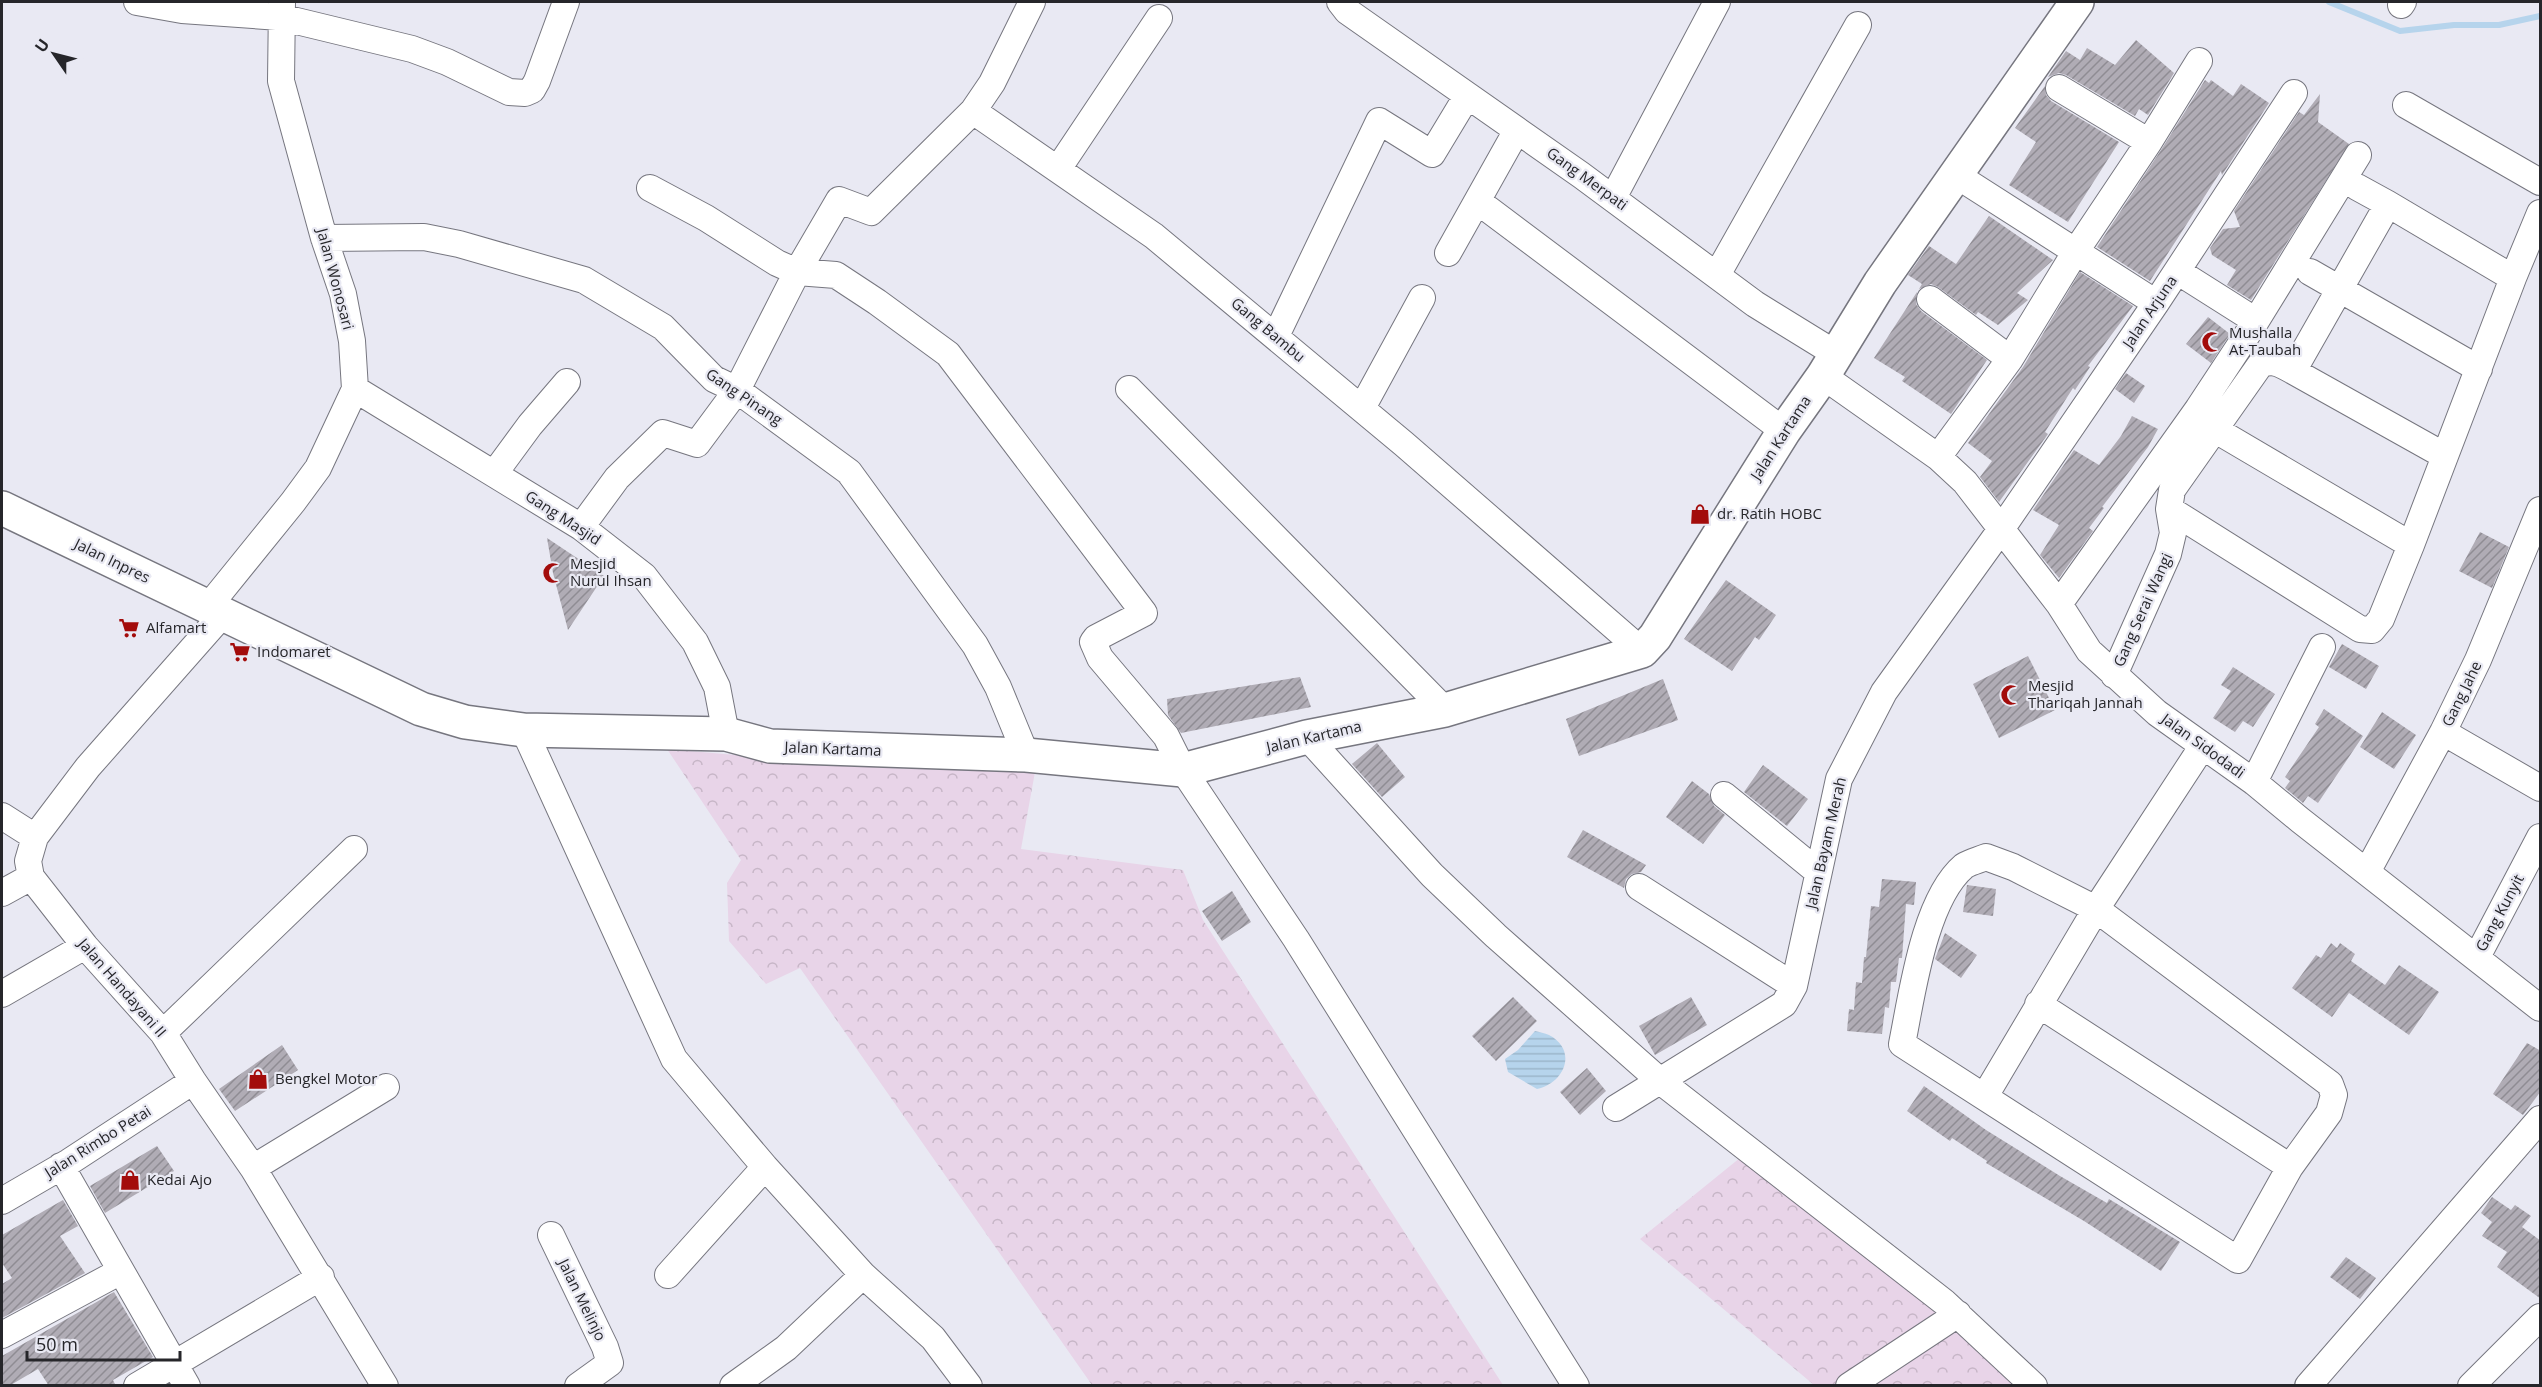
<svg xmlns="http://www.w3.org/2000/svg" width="2542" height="1387" viewBox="0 0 2542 1387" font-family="'Open Sans',sans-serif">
<defs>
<pattern id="forest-crowns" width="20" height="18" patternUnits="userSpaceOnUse" patternTransform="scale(1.5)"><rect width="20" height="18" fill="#e8d4e8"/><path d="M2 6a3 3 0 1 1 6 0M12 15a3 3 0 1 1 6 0" fill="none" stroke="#c7b6c7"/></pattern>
<pattern id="water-rules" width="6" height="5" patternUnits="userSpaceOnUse" patternTransform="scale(1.5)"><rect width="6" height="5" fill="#b6d4ec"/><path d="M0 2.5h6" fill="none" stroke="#9cb6cb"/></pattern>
<pattern id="building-hatch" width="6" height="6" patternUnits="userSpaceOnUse" patternTransform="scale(1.5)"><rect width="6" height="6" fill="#b0acb5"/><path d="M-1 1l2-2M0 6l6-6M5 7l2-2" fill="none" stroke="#8f8c93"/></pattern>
</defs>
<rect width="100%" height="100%" fill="#e9e9f3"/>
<!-- forest -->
<path fill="url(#forest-crowns)" d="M 667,749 L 887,768 L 1035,772 L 1021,849 L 1183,870 L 1203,920 L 1503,1385 L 1092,1385 L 800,968 L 766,984 L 729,941 L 727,883 L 741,860 Z
M 1746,1153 L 1936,1305 L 2017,1385 L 1814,1385 L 1640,1239 Z"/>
<!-- water -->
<path fill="url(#water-rules)" d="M 1535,1031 C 1539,1032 1545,1033 1549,1035 C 1578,1050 1565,1083 1537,1089 L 1508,1072 L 1505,1059 L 1518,1050 Z"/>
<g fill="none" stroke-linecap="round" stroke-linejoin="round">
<!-- stream -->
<path stroke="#b6d4ec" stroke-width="6" d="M 2329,2 L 2400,31 L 2454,25 L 2499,25 L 2540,16"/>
</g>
<!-- building -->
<path fill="url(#building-hatch)" d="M 2136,40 L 2174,73 L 2148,115 L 2139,109 L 2135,116 L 2066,75 L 2059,73 L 2048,77 L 2066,51 L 2080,60 L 2087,48 L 2115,65 Z
M 2205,80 L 2209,83 L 2211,80 L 2233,96 L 2241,84 L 2269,103 L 2222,175 L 2221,171 L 2150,281 L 2097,247 L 2161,150 Z
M 2045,86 L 2046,95 L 2051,101 L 2119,142 L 2068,222 L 2009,185 L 2036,142 L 2015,128 Z
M 2320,94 L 2318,122 L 2349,144 L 2251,300 L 2227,285 L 2236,270 L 2212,255 L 2210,248 L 2223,229 L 2240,227 L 2234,211 L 2299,112 L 2304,115 Z
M 1989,216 L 2053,260 L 2017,293 L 2028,300 L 1998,325 L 1978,312 L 1976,315 L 1938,287 L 1931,284 L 1919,289 L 1922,284 L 1908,275 L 1929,246 L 1956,264 Z
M 2080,272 L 2133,306 L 2088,366 L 2090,367 L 2075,390 L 2073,388 L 2045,432 L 2048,434 L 1999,502 L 1980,477 L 1992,461 L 1968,443 L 2023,367 Z
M 1917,292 L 1916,304 L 1921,311 L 1987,360 L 1951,414 L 1902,381 L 1905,377 L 1874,358 Z
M 2208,317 L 2230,334 L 2211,363 L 2186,344 Z
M 2126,373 L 2145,386 L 2134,403 L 2115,389 Z
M 2132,416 L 2158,429 L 2148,447 L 2102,507 L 2104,508 L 2089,528 L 2093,531 L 2059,578 L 2040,555 L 2059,525 L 2033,510 L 2074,450 L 2099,465 L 2121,436 Z
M 2480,532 L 2509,547 L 2492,588 L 2459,571 Z
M 547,538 L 604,576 L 568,630 L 553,573 Z
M 1726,580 L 1776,615 L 1759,640 L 1755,637 L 1732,671 L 1684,639 Z
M 2342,644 L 2379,666 L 2366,689 L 2329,667 Z
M 2028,656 L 2055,710 L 1999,738 L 1973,684 Z
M 2233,667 L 2275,694 L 2253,727 L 2243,721 L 2235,732 L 2213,718 L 2231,691 L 2221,685 Z
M 1300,677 L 1311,707 L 1181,733 L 1168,715 L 1167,699 Z
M 1663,679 L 1678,720 L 1579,756 L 1566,719 Z
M 2324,709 L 2363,736 L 2318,803 L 2308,796 L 2303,803 L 2285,788 L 2290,781 L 2285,777 L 2319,727 L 2315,724 Z
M 2382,712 L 2416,735 L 2394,769 L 2360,747 Z
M 1377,743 L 1405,777 L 1382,797 L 1352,764 Z
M 1763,765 L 1808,799 L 1787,826 L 1744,792 Z
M 1692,781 L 1709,794 L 1714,806 L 1725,815 L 1703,844 L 1666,817 Z
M 1583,830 L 1646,865 L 1641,872 L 1632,874 L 1626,879 L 1624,888 L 1567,857 Z
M 1882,879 L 1916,882 L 1914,905 L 1906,904 L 1902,958 L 1899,958 L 1896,982 L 1891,982 L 1889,1008 L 1885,1007 L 1882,1034 L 1847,1031 L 1849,1009 L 1854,1010 L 1856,982 L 1862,983 L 1864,957 L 1866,957 L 1871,906 L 1879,907 Z
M 1967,885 L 1996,889 L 1993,916 L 1963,912 Z
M 1232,891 L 1251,922 L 1222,941 L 1202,911 Z
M 1945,933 L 1977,955 L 1961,978 L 1935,959 Z
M 2331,943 L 2337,948 L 2340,943 L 2355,954 L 2351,961 L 2385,985 L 2399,965 L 2439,992 L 2409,1035 L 2349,993 L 2332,1017 L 2292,988 L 2316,955 L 2321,958 Z
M 1513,997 L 1537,1021 L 1496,1061 L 1472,1036 Z
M 1691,997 L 1707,1025 L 1655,1055 L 1639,1026 Z
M 2527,1043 L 2541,1051 L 2541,1091 L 2523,1115 L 2493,1094 Z
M 282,1045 L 298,1070 L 235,1111 L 219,1089 Z
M 1587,1068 L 1606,1091 L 1580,1115 L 1560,1092 Z
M 1924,1086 L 1986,1130 L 2060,1176 L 2107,1203 L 2109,1199 L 2180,1242 L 2161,1271 L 2084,1221 L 1986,1163 L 1987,1161 L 1952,1138 L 1950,1141 L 1907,1111 Z
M 157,1146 L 174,1171 L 105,1213 L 90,1186 Z
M 2492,1197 L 2511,1210 L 2515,1205 L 2531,1216 L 2522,1227 L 2541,1241 L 2541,1299 L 2497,1267 L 2507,1252 L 2482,1236 L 2492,1222 L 2481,1213 Z
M 63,1200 L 78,1226 L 60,1236 L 85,1273 L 2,1318 L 2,1284 L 12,1278 L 2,1263 L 2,1235 Z
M 2346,1257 L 2376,1278 L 2360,1299 L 2330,1277 Z
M 114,1292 L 153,1357 L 113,1380 L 116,1386 L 49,1386 L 38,1369 L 9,1386 L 2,1386 L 2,1356 Z"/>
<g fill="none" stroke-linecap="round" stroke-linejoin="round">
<!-- minor casing -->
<g stroke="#76767f" stroke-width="28">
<path id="minor" d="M 137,2 L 182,10 L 280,17 L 412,49 L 447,62 L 509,92 L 525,93 L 532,90 L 537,81 L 566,2
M 1032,2 L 992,83 L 973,111 L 1154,236 L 1404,444 L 1642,651
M 1340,2 L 1347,11 L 1581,175 L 1755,304 L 1836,354
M 2401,5 L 2403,2
M 2059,88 L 2149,142
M 2406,105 L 2540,182
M 1058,169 L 1159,18
M 1956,175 L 2156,303
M 2357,187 L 2388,204
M 650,188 L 706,218 L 777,263 L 797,272 L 836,275 L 877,302 L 948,354 L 1144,613 L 1096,638 L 1093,642 L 1100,658 L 1166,736 L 1183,770 L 1296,939 L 1576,1386
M 1613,198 L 1717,2
M 1488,209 L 1784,431
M 324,238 L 424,237 L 459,244 L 584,280 L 663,327 L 714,379 L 737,390 L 849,472 L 975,645 L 998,687 L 1026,755
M 1448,253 L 1517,130
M 2177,271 L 2256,321
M 2310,272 L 2479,369
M 1717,275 L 1858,25
M 2513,278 L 2540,213
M 1930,299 L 2010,359
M 1276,336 L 1379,121 L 1432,154 L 1467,96
M 2293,371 L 2445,456
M 1823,376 L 1938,457 L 1965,482 L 2059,604 L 2089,651 L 2157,713 L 2254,782 L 2300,820 L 2540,1008
M 355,389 L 581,527 L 644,576 L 695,642 L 717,687 L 726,734
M 1129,389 L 1445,710
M 1362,408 L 1422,298
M 2214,429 L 2411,545
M 1938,457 L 2010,359 L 2076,251 L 2149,142 L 2199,61
M 494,474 L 530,425 L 567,382
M 581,527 L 617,478 L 663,433 L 697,444 L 737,390 L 797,272 L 839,200 L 871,212 L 973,111
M 2059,604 L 2198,409 L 2256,321 L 2358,155
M 208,607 L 293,502 L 318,468 L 355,389 L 352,341 L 343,294 L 324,238 L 281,81 L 282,2
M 223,614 L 88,767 L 35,837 L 28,861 L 31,877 L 85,946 L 163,1033 L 193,1081 L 253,1168 L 385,1386
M 2114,675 L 2168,554 L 2173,533 L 2169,509 L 2172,490 L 2260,365 C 2273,359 2281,364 2293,371 L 2388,204 L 2513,278 L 2411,545 L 2381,619 L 2372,630 L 2360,629 L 2169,509
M 524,730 L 674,1059 L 765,1167 L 863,1275 L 933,1338 L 969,1386
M 2443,732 L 2540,788
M 1307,737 L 1432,875 L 1496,936 L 1659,1080 L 1944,1302 L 2034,1386
M 2254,782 L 2322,647
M 1724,795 L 1818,872
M 2,816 L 35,837
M 1986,857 L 2013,867 L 2096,909 L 2330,1084 L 2334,1095 L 2329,1113 L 2290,1167 L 2238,1260 L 1902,1044 C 1912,995 1924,900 1964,866 C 1970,862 1979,860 1986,857 Z
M 2367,872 L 2443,732 L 2478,660 L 2540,510
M 1639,887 L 1794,986
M 2,893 L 31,877
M 2477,957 L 2540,837
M 2,994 L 85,946
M 2038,1004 L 2290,1167
M 163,1033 L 354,849
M 1985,1096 L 2096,909 L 2202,747
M 1616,1108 L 1784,1004 L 1794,986 L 1839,779 L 1884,692 L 2002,528 L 2156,303 L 2294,93
M 61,1166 L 187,1386
M 253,1168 L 386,1087
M 2,1201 L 69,1162 L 193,1081
M 551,1235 L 605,1347 L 610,1363 L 578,1386
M 668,1275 L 765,1167
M 2,1335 L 121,1271
M 137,1386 L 321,1277
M 733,1386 L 786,1348 L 863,1275
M 1849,1386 L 1958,1314
M 2308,1386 L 2540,1119
M 2471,1386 L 2540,1317"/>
</g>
<!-- major casing -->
<g stroke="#76767f" stroke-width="36">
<path id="major" d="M 2,508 L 421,709 L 465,722 L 524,730 L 726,734 L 770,746 L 1026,755 L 1183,770 L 1307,737 L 1445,710 L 1642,651 L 1655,637 L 1784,431 L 1823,376 L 1880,283 L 2077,2"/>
</g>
<!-- minor -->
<use href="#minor" stroke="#fff" stroke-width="26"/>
<!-- major -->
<use href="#major" stroke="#fff" stroke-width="33"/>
</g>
<!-- icons -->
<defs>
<g id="mosque-bare" transform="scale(1.62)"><path d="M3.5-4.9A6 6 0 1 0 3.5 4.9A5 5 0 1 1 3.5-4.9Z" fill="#a30c0b" stroke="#e9e9f3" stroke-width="2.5" paint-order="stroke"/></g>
<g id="shop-bare" transform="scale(1.62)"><path d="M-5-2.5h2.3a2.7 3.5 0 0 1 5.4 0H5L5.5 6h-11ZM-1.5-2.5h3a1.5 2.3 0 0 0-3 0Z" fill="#a30c0b" stroke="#e9e9f3" stroke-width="2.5" paint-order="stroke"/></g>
<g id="supermarket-bare" transform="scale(1.62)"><path d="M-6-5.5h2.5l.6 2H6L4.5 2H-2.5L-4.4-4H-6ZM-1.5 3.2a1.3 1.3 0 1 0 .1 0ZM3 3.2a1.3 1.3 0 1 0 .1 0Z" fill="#a30c0b" stroke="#e9e9f3" stroke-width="2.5" paint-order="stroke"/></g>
</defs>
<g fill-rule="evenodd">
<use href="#mosque-bare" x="2212" y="342"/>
<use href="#shop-bare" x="1700" y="514"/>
<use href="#mosque-bare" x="553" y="573"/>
<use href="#supermarket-bare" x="129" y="628"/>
<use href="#supermarket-bare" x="240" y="652"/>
<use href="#mosque-bare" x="2011" y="695"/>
<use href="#shop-bare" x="258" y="1079"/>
<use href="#shop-bare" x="130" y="1180"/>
</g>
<g text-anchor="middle" stroke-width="4.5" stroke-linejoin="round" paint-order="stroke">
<!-- street labels -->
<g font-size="15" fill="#26262a" stroke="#e9e9f3">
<text transform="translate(1587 179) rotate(36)" y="5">Gang Merpati</text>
<text transform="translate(335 279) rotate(75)" y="5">Jalan Wonosari</text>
<text transform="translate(2150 312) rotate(-56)" y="5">Jalan Arjuna</text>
<text transform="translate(1268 330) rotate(40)" y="5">Gang Bambu</text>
<text transform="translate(744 397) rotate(34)" y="5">Gang Pinang</text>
<text transform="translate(1781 438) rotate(-57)" y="5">Jalan Kartama</text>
<text transform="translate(563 518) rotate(33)" y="5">Gang Masjid</text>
<text transform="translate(112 561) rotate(26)" y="5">Jalan Inpres</text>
<text transform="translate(2143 610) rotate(-66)" y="5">Gang Serai Wangi</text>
<text transform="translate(2462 694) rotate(-64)" y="5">Gang Jahe</text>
<text transform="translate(1314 737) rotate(-13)" y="5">Jalan Kartama</text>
<text transform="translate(2203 746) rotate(36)" y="5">Jalan Sidodadi</text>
<text transform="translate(833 749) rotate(2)" y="5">Jalan Kartama</text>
<text transform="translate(1826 843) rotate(-77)" y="5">Jalan Bayam Merah</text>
<text transform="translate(2500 913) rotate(-62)" y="5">Gang Kunyit</text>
<text transform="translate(122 988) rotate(49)" y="5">Jalan Handayani II</text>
<text transform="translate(98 1142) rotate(-32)" y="5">Jalan Rimbo Petai</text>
<text transform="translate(582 1300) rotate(64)" y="5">Jalan Melinjo</text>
</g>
<!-- poi labels -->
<g font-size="15" fill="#26262a" stroke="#e9e9f3" text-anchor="start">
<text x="2229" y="338">Mushalla<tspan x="2229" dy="17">At-Taubah</tspan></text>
<text x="1717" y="519">dr. Ratih HOBC</text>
<text x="570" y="569">Mesjid<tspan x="570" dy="17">Nurul Ihsan</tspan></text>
<text x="146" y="633">Alfamart</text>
<text x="257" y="657">Indomaret</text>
<text x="2028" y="691">Mesjid<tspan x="2028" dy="17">Thariqah Jannah</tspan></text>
<text x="275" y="1084">Bengkel Motor</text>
<text x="147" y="1185">Kedai Ajo</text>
</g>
</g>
<!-- border -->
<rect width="2542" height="1387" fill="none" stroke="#26262a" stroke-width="6"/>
<!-- north arrow -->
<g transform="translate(54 54) rotate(305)" stroke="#e9e9f3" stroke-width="4.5" paint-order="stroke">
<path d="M0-4.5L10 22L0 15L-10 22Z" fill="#26262a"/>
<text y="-9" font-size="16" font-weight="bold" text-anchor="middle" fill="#26262a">U</text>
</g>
<!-- scale -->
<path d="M27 1351v9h153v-9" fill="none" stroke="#26262a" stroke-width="3"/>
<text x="36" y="1351" font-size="18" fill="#26262a" stroke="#e9e9f3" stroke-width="4.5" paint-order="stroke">50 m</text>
</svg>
